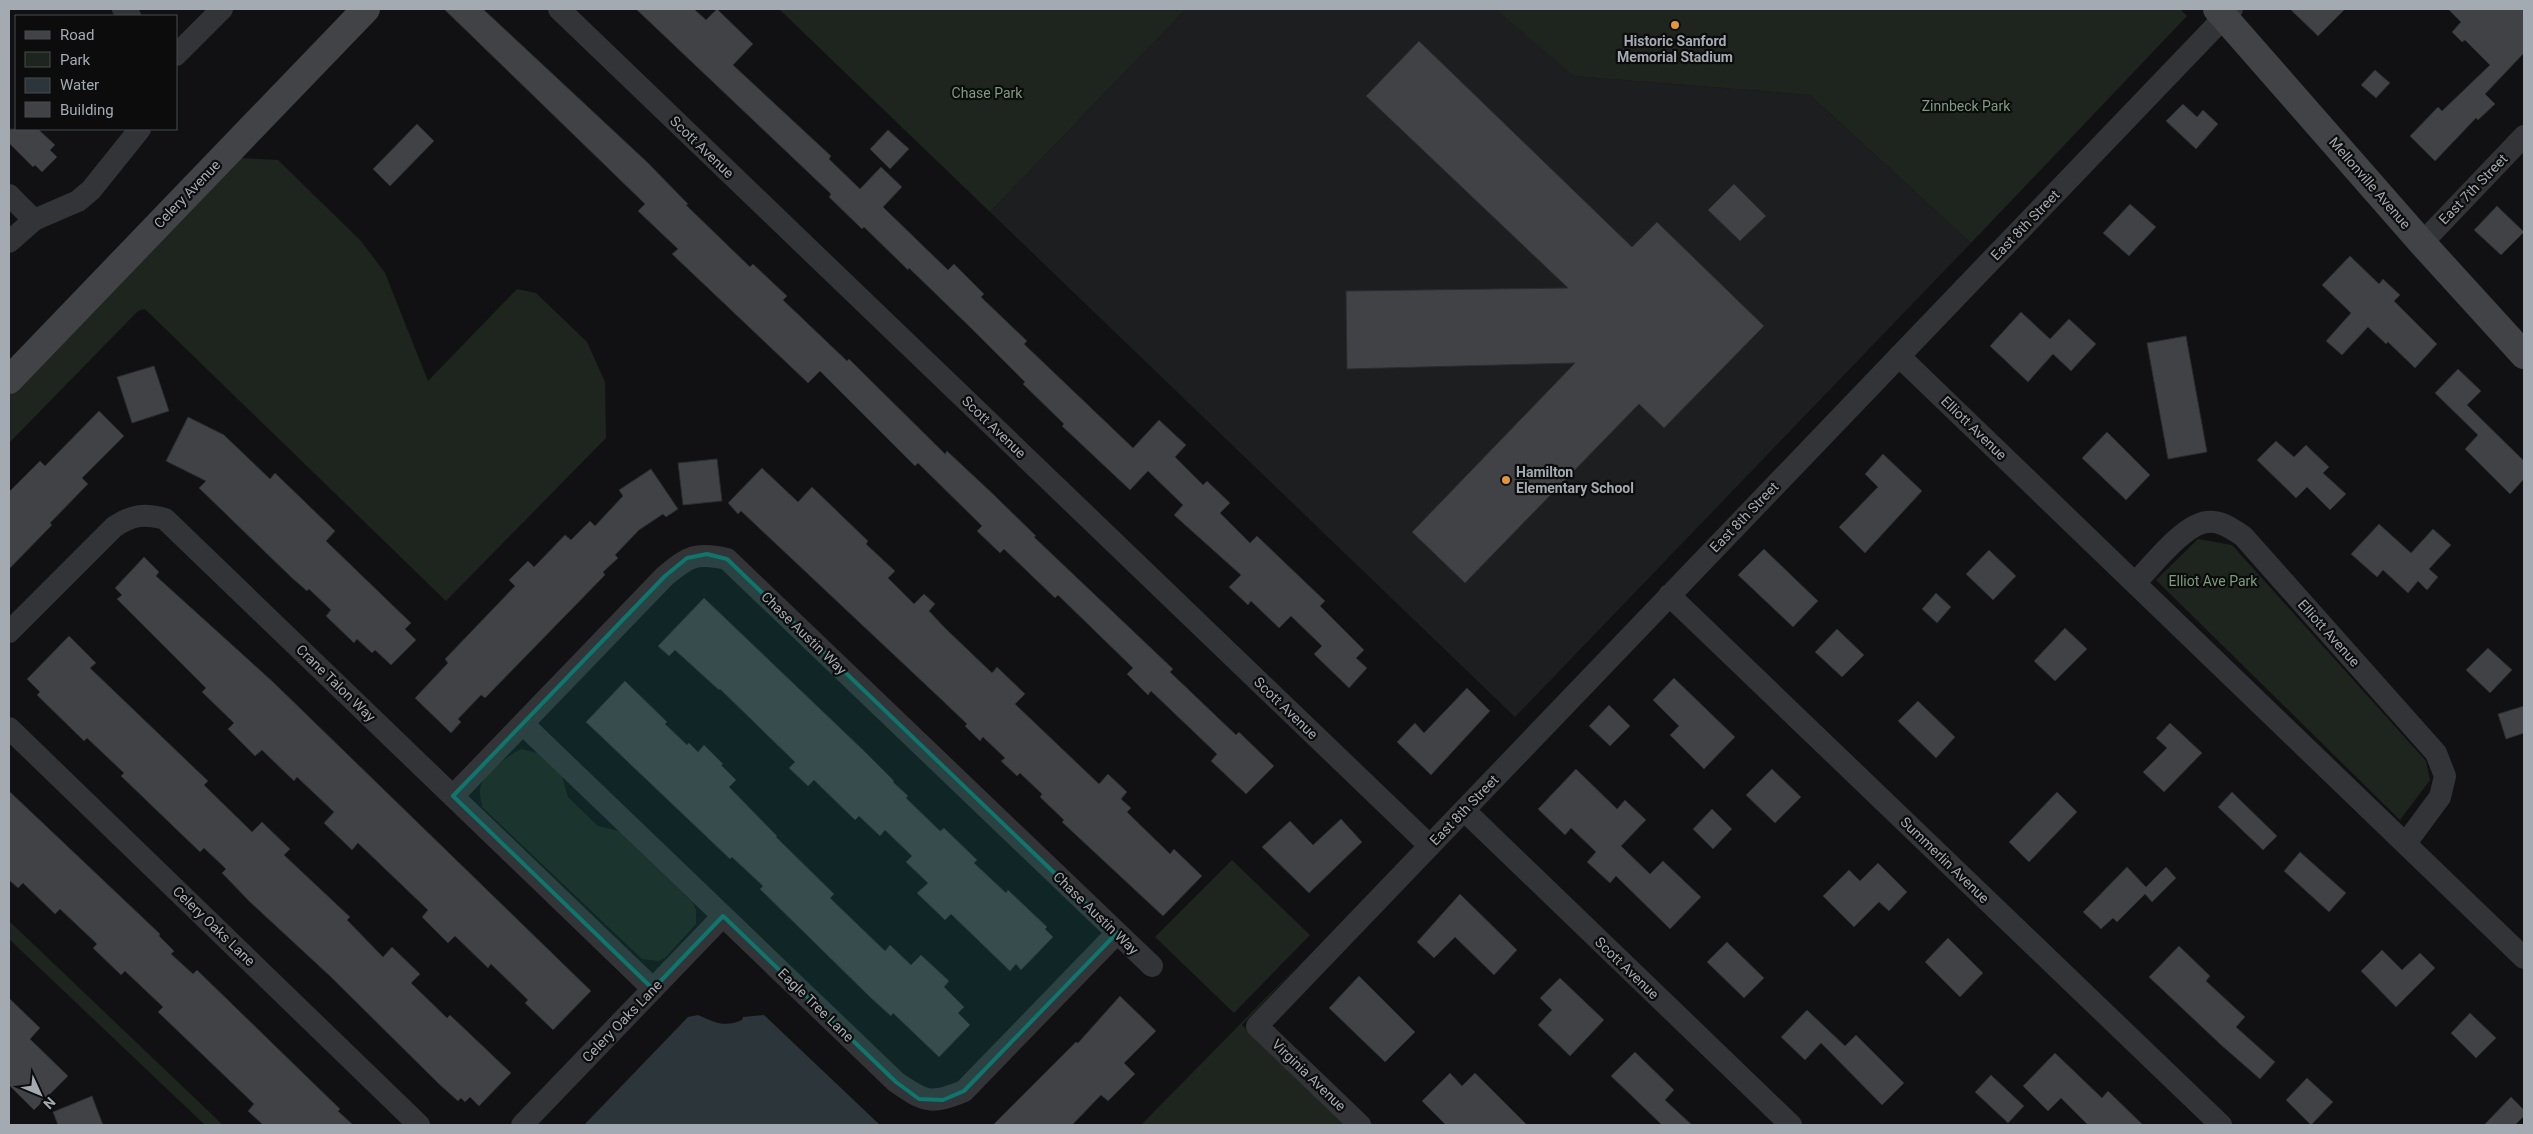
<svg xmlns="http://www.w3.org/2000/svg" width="2533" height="1134" viewBox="0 0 2533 1134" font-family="Roboto,sans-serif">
<rect width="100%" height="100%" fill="#111113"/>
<!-- built -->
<path fill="#1d1e1f" d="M 1186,9 L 1495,9 L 1575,76 L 1810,95 L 1971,243 L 1515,717 L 990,212 Z"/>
<!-- green -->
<path fill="#1e251e" d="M 779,9 L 1186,9 L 990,212 Z
M 1495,9 L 2180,9 L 2187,16 L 1971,243 L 1810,95 L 1574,76 Z
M 239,158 L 278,160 L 361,241 L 385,273 L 428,381 L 517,289 L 536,293 L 587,342 L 605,382 L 606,438 L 446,601 L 145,309 L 138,311 L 9,443 L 9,396 Z
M 2198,539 L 2232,545 L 2426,761 L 2430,780 L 2400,820 L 2156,580 Z
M 521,749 L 538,753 L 562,776 L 568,797 L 598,826 L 619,831 L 693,903 L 696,910 L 696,924 L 665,958 L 658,961 L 642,959 L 482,807 C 481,799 478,790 482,783 C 488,771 510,754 521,749 Z
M 1232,860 L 1310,935 L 1234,1013 L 1155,937 Z
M 9,921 L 223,1125 L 205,1125 L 9,939 Z
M 1306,957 L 1242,1025 L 1346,1125 L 1141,1125 Z"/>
<!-- water -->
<path fill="#2c353a" d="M 698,1015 C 714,1022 724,1028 742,1020 L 743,1017 L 764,1015 L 880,1125 L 584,1125 L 688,1017 Z"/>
<!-- building -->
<path fill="#404245" stroke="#2b2c2e" d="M 444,9 L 483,9 L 647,162 L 688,204 L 686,205 L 750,267 L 753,264 L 787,296 L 783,300 L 847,361 L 849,359 L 945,454 L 947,451 L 994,495 L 1036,536 L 1034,537 L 1173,669 L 1170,672 L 1236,735 L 1239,732 L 1274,766 L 1246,794 L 1211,761 L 1217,754 L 1151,691 L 1148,695 L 1127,674 L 1133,668 L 1058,595 L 1055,598 L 1004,549 L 1000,553 L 977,531 L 982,526 L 918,463 L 915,466 L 820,371 L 808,383 L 672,254 L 678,249 L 638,211 L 645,204 Z
M 636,9 L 694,9 L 706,20 L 717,9 L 753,44 L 733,65 L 831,156 L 829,159 L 860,189 L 881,167 L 902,187 L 883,207 L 948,270 L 954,264 L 984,294 L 981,297 L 1027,341 L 1024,344 L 1133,448 L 1159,420 L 1186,445 L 1175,457 L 1203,485 L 1207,481 L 1230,503 L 1220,513 L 1250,543 L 1257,536 L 1325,601 L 1320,606 L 1364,650 L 1356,658 L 1367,668 L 1349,688 L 1314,654 L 1322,646 L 1291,616 L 1279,628 L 1251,601 L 1248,605 L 1229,587 L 1241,575 L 1174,515 L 1183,505 L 1148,471 L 1130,490 L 1062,426 L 1064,424 L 1023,384 L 1025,382 L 972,329 L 909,268 L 908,270 L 864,227 L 862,229 L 829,197 L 831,194 Z
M 2290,9 L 2345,9 L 2318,36 Z
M 2448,9 L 2524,9 L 2524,53 L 2485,94 L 2495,104 L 2478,120 L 2476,118 L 2435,161 L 2410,136 L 2438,107 L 2442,111 L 2490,65 L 2465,40 L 2462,42 L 2452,32 L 2461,22 Z
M 1419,41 L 1632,247 L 1657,222 L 1764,326 L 1664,428 L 1639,404 L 1465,583 L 1412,532 L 1575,363 L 1347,369 L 1346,291 L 1568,288 L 1366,96 Z
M 2375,70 L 2390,83 L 2376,98 L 2361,85 Z
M 2183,104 L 2197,117 L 2203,110 L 2218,124 L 2196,149 L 2166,121 Z
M 417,124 L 434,141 L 390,186 L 373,169 Z
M 9,129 L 38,129 L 55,145 L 50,150 L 57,157 L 42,172 L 35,165 L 33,167 L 9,143 Z
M 888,130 L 909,149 L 890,169 L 870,149 Z
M 1734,184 L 1766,216 L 1740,241 L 1708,210 Z
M 2130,204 L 2156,227 L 2129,256 L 2103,233 Z
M 2497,206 L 2524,232 L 2501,255 L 2474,230 Z
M 2350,256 L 2379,284 L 2383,279 L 2400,295 L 2394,301 L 2437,344 L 2415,368 L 2388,342 L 2386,344 L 2368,327 L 2342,355 L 2326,341 L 2351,313 L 2322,285 Z
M 2021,312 L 2050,339 L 2069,319 L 2096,344 L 2071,371 L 2053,354 L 2028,382 L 1990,346 Z
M 2186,336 L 2207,452 L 2168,459 L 2147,343 Z
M 154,366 L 169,411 L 132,423 L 117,377 Z
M 2458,369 L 2481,391 L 2467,405 L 2524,461 L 2524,479 L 2510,494 L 2465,449 L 2478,435 L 2435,393 Z
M 99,411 L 124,436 L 82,478 L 88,484 L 50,523 L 52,525 L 9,569 L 9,492 L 40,461 L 45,466 Z
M 188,417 L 224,435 L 270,479 L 275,473 L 335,531 L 326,541 L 411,623 L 405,629 L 416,640 L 391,665 L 375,650 L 372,653 L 357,639 L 354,643 L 326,616 L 331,610 L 309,589 L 307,591 L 291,577 L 199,488 L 206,481 L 166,461 Z
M 2107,432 L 2150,475 L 2126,500 L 2082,458 Z
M 2276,441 L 2294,457 L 2306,445 L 2329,467 L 2323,473 L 2346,494 L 2330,510 L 2307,487 L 2296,498 L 2257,460 Z
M 1883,454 L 1922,491 L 1865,553 L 1839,527 L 1878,487 L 1865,474 Z
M 717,459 L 722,501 L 683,505 L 678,463 Z
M 762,468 L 798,502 L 812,487 L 868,541 L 866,544 L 895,571 L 888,578 L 914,604 L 924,594 L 935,604 L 929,611 L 945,628 L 992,673 L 997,667 L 1025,694 L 1015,704 L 1099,784 L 1108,774 L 1127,792 L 1121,799 L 1131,808 L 1127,812 L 1170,854 L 1174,849 L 1202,876 L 1163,916 L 1062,822 L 1064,820 L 1040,797 L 1042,794 L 1020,773 L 1017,776 L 1001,761 L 1005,758 L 983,737 L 980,741 L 965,726 L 967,724 L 944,702 L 741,511 L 738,514 L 728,503 Z
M 651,469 L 678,509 L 666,517 L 663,514 L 639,530 L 615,555 L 618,558 L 603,572 L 605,575 L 485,698 L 481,695 L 458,719 L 461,722 L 451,733 L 415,698 L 448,663 L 445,659 L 515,586 L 509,580 L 528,561 L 534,567 L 565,535 L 571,540 L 590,521 L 595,526 L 623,496 L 619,490 Z
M 2379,524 L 2411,553 L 2433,529 L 2451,545 L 2429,569 L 2438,577 L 2427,590 L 2418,581 L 2408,593 L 2383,570 L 2377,577 L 2351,554 Z
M 1764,549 L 1818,601 L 1793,627 L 1738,575 Z
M 1989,550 L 2016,576 L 1993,600 L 1966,574 Z
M 144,557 L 159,572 L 156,576 L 273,682 L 591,991 L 553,1030 L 525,1003 L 528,1000 L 491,964 L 488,968 L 455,936 L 448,943 L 422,917 L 428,910 L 358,843 L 352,850 L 324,823 L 334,812 L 297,777 L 294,781 L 262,750 L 255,756 L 228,729 L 234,723 L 202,692 L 206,688 L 117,599 L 122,595 L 115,588 Z
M 1936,593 L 1951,607 L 1937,623 L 1922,609 Z
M 704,598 L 862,749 L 894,781 L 893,782 L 908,796 L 906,798 L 940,831 L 944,828 L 977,860 L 974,863 L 1006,893 L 1008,890 L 1047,927 L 1045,929 L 1053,937 L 1021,970 L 1016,964 L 1010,971 L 951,914 L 945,920 L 917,893 L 928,883 L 906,862 L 912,856 L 885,830 L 880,836 L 859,816 L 855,820 L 814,780 L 808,786 L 789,768 L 795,762 L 720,689 L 719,690 L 675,650 L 669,656 L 658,646 Z
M 2065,628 L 2087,649 L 2055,681 L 2034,661 Z
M 1837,629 L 1864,655 L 1842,677 L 1815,652 Z
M 69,636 L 96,663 L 90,668 L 208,781 L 204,785 L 252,832 L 262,822 L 290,849 L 284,855 L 350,917 L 347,920 L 383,957 L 392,947 L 420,974 L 411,983 L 447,1018 L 450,1015 L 511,1073 L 479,1106 L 470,1097 L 465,1102 L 461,1098 L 458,1101 L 439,1084 L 331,977 L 249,901 L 222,873 L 226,869 L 204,848 L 200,852 L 121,776 L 124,773 L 87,738 L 84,741 L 37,695 L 40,692 L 27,679 Z
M 2488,648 L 2512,670 L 2490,693 L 2466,670 Z
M 1674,678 L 1735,737 L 1704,769 L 1670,735 L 1679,726 L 1653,700 Z
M 625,681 L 667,722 L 665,724 L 687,745 L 689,743 L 698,752 L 704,745 L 723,764 L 721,765 L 736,780 L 729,787 L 777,836 L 776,837 L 834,894 L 830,898 L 885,951 L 890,945 L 911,965 L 921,955 L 949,981 L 944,987 L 964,1007 L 958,1013 L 970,1025 L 939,1057 L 893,1013 L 891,1016 L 870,997 L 760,889 L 763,886 L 732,857 L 730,859 L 586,722 Z
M 1467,688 L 1490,711 L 1431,775 L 1397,742 L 1415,723 L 1424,733 Z
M 1918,701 L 1955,737 L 1936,758 L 1898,721 Z
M 1609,705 L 1630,726 L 1610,746 L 1589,726 Z
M 2524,706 L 2524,733 L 2506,739 L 2498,714 Z
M 2170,723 L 2202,753 L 2164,792 L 2143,772 L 2167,748 L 2156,738 Z
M 1576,769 L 1617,809 L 1625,800 L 1646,820 L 1621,846 L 1650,874 L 1663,861 L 1701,897 L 1670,929 L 1616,876 L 1610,883 L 1587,862 L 1596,852 L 1571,828 L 1565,835 L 1538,809 Z
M 1772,769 L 1801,797 L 1775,823 L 1746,795 Z
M 9,791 L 160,934 L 159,936 L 174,951 L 171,954 L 193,974 L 197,970 L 340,1109 L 338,1111 L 353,1125 L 263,1125 L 248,1111 L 254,1104 L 158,1012 L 163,1007 L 125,971 L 121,975 L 93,948 L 97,944 L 60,909 L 55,914 L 23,883 L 18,888 L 9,880 Z
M 2057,792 L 2077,812 L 2029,862 L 2009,842 Z
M 2232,792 L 2277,836 L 2263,850 L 2218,807 Z
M 1712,809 L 1732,829 L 1713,849 L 1693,829 Z
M 1341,819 L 1362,842 L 1309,893 L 1262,847 L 1290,821 L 1313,845 Z
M 2300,852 L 2346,893 L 2329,912 L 2284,871 Z
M 1878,863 L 1907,892 L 1889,911 L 1879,902 L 1854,927 L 1823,896 L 1849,870 L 1860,881 Z
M 2127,867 L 2146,887 L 2166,867 L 2176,878 L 2152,902 L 2145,894 L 2117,922 L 2113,918 L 2101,929 L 2083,912 Z
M 1460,894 L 1517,950 L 1494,975 L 1455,937 L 1434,958 L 1417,942 Z
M 1948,938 L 1983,973 L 1960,997 L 1925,962 Z
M 1727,942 L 1764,978 L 1744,998 L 1707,962 Z
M 2179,946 L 2210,976 L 2206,981 L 2245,1017 L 2236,1027 L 2275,1062 L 2260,1079 L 2220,1044 L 2149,977 Z
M 2382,950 L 2402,970 L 2420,953 L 2435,968 L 2396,1007 L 2361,971 Z
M 1359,976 L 1415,1032 L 1385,1062 L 1329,1008 Z
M 1560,978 L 1604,1020 L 1570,1056 L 1538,1025 L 1552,1010 L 1540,998 Z
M 1120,996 L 1156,1031 L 1124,1063 L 1135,1074 L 1108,1101 L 1101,1095 L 1072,1125 L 993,1125 L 1076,1042 L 1078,1043 Z
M 9,998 L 40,1028 L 30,1039 L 68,1076 L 34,1110 L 9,1085 Z
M 1807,1010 L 1845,1046 L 1856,1035 L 1904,1083 L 1882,1105 L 1821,1043 L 1805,1060 L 1781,1037 Z
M 2470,1013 L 2496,1038 L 2476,1058 L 2451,1033 Z
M 1635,1052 L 1674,1090 L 1665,1100 L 1692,1125 L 1662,1125 L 1611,1076 Z
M 2055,1053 L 2102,1098 L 2108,1091 L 2143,1125 L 2088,1125 L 2061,1098 L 2048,1111 L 2023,1086 Z
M 1450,1073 L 1462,1086 L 1475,1073 L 1527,1125 L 1446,1125 L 1422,1101 Z
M 1991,1075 L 2024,1106 L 2008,1123 L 1975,1092 Z
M 2307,1078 L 2333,1102 L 2311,1125 L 2286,1100 Z
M 92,1096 L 103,1125 L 58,1125 L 53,1112 Z
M 2511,1097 L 2524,1110 L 2524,1116 L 2515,1125 L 2484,1125 Z"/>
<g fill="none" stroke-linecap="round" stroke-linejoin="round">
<!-- street -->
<path stroke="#333437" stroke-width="22" d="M 123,9 L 130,16
M 559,9 L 1430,846
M 176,55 L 222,9
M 9,195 L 34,220
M 9,242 L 34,220 L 78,201 L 91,190 L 140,129
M 2422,243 L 2524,136
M 1899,356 L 2524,958
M 2136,582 C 2152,566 2184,524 2207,522 C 2221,520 2232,529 2243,536 L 2436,753 L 2445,776 L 2440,797 L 2406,843
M 1669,595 L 2221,1125
M 9,632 L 114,527 C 132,515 144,513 165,519 L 653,989
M 523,724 L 896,1082 C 925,1102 931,1105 964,1091 L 1117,933
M 9,728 L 419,1125
M 453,796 L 665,576 C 689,556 696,552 727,559 L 1152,966
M 1464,810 L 1791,1125
M 522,1125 L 723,916
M 1360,1125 L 1257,1026 L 2232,9"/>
<!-- secondary -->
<path stroke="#414347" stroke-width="28" d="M 2217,9 L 2422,243 L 2524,355
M 9,380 L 366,9"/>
</g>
<!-- marked area -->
<path fill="#0f766e" fill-opacity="0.2" stroke="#0f766e" stroke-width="4" stroke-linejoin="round" d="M 707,554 L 727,559 L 1117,933 L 964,1091 L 943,1100 L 919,1099 L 896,1082 L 723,916 L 653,989 L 453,796 L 665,576 L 687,558 Z"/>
<!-- markers -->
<g fill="#e2963a" stroke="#0c0c0d" stroke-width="2">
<circle cx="1675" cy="25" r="5"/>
<circle cx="1506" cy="480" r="5"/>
</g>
<g text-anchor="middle" stroke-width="4.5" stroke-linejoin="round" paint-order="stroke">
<!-- poi labels -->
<g font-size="14" font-weight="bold" fill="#a4aab2" stroke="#0c0c0d">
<text x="1675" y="46">Historic Sanford<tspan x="1675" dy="16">Memorial Stadium</tspan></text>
<text x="1516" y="477" text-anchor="start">Hamilton<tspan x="1516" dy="16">Elementary School</tspan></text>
</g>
<!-- park labels -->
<g font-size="14" fill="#7e9c7c" stroke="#0c0c0d">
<text x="987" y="98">Chase Park</text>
<text x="1966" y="111">Zinnbeck Park</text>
<text x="2213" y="586">Elliot Ave Park</text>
</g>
<!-- street labels -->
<g font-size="14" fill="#a4aab2" stroke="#0c0c0d">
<text transform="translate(702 147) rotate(44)" y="5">Scott Avenue</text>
<text transform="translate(2370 183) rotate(49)" y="5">Mellonville Avenue</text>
<text transform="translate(2473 189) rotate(-46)" y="5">East 7th Street</text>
<text transform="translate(187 194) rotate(-46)" y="5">Celery Avenue</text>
<text transform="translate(2025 225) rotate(-46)" y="5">East 8th Street</text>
<text transform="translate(994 427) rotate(44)" y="5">Scott Avenue</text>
<text transform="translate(1974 428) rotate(44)" y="5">Elliott Avenue</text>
<text transform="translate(1744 517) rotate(-46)" y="5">East 8th Street</text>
<text transform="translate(804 633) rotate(44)" y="5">Chase Austin Way</text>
<text transform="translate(2329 633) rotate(48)" y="5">Elliott Avenue</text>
<text transform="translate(336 683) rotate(44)" y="5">Crane Talon Way</text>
<text transform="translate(1286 708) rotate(44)" y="5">Scott Avenue</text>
<text transform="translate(1464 810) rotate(-46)" y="5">East 8th Street</text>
<text transform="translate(1945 860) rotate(44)" y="5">Summerlin Avenue</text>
<text transform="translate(1096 913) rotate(44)" y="5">Chase Austin Way</text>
<text transform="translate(214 926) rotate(44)" y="5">Celery Oaks Lane</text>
<text transform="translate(1627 968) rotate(44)" y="5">Scott Avenue</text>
<text transform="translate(816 1005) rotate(44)" y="5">Eagle Tree Lane</text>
<text transform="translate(622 1021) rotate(-46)" y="5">Celery Oaks Lane</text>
<text transform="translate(1309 1075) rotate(44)" y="5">Virginia Avenue</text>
</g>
</g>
<!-- border -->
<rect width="2533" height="1134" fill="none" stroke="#a4aab2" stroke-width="20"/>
<!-- legend -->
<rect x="15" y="15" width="162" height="115" fill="#0c0c0d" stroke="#494b4f"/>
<rect x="25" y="31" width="25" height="8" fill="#414347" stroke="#494b4f"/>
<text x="60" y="40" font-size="15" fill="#a4aab2">Road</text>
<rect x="25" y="52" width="25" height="15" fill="#1e251e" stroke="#494b4f"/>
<text x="60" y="65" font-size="15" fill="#a4aab2">Park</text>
<rect x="25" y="78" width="25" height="15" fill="#2c353a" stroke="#494b4f"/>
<text x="60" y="90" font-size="15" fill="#a4aab2">Water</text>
<rect x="25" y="102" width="25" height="15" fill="#404245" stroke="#494b4f"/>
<text x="60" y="115" font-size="15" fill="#a4aab2">Building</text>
<!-- north arrow -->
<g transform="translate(40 1094) rotate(134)" stroke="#0c0c0d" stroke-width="4" paint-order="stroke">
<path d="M0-4L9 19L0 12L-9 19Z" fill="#a4aab2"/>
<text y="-8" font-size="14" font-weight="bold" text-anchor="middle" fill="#a4aab2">N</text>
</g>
</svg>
